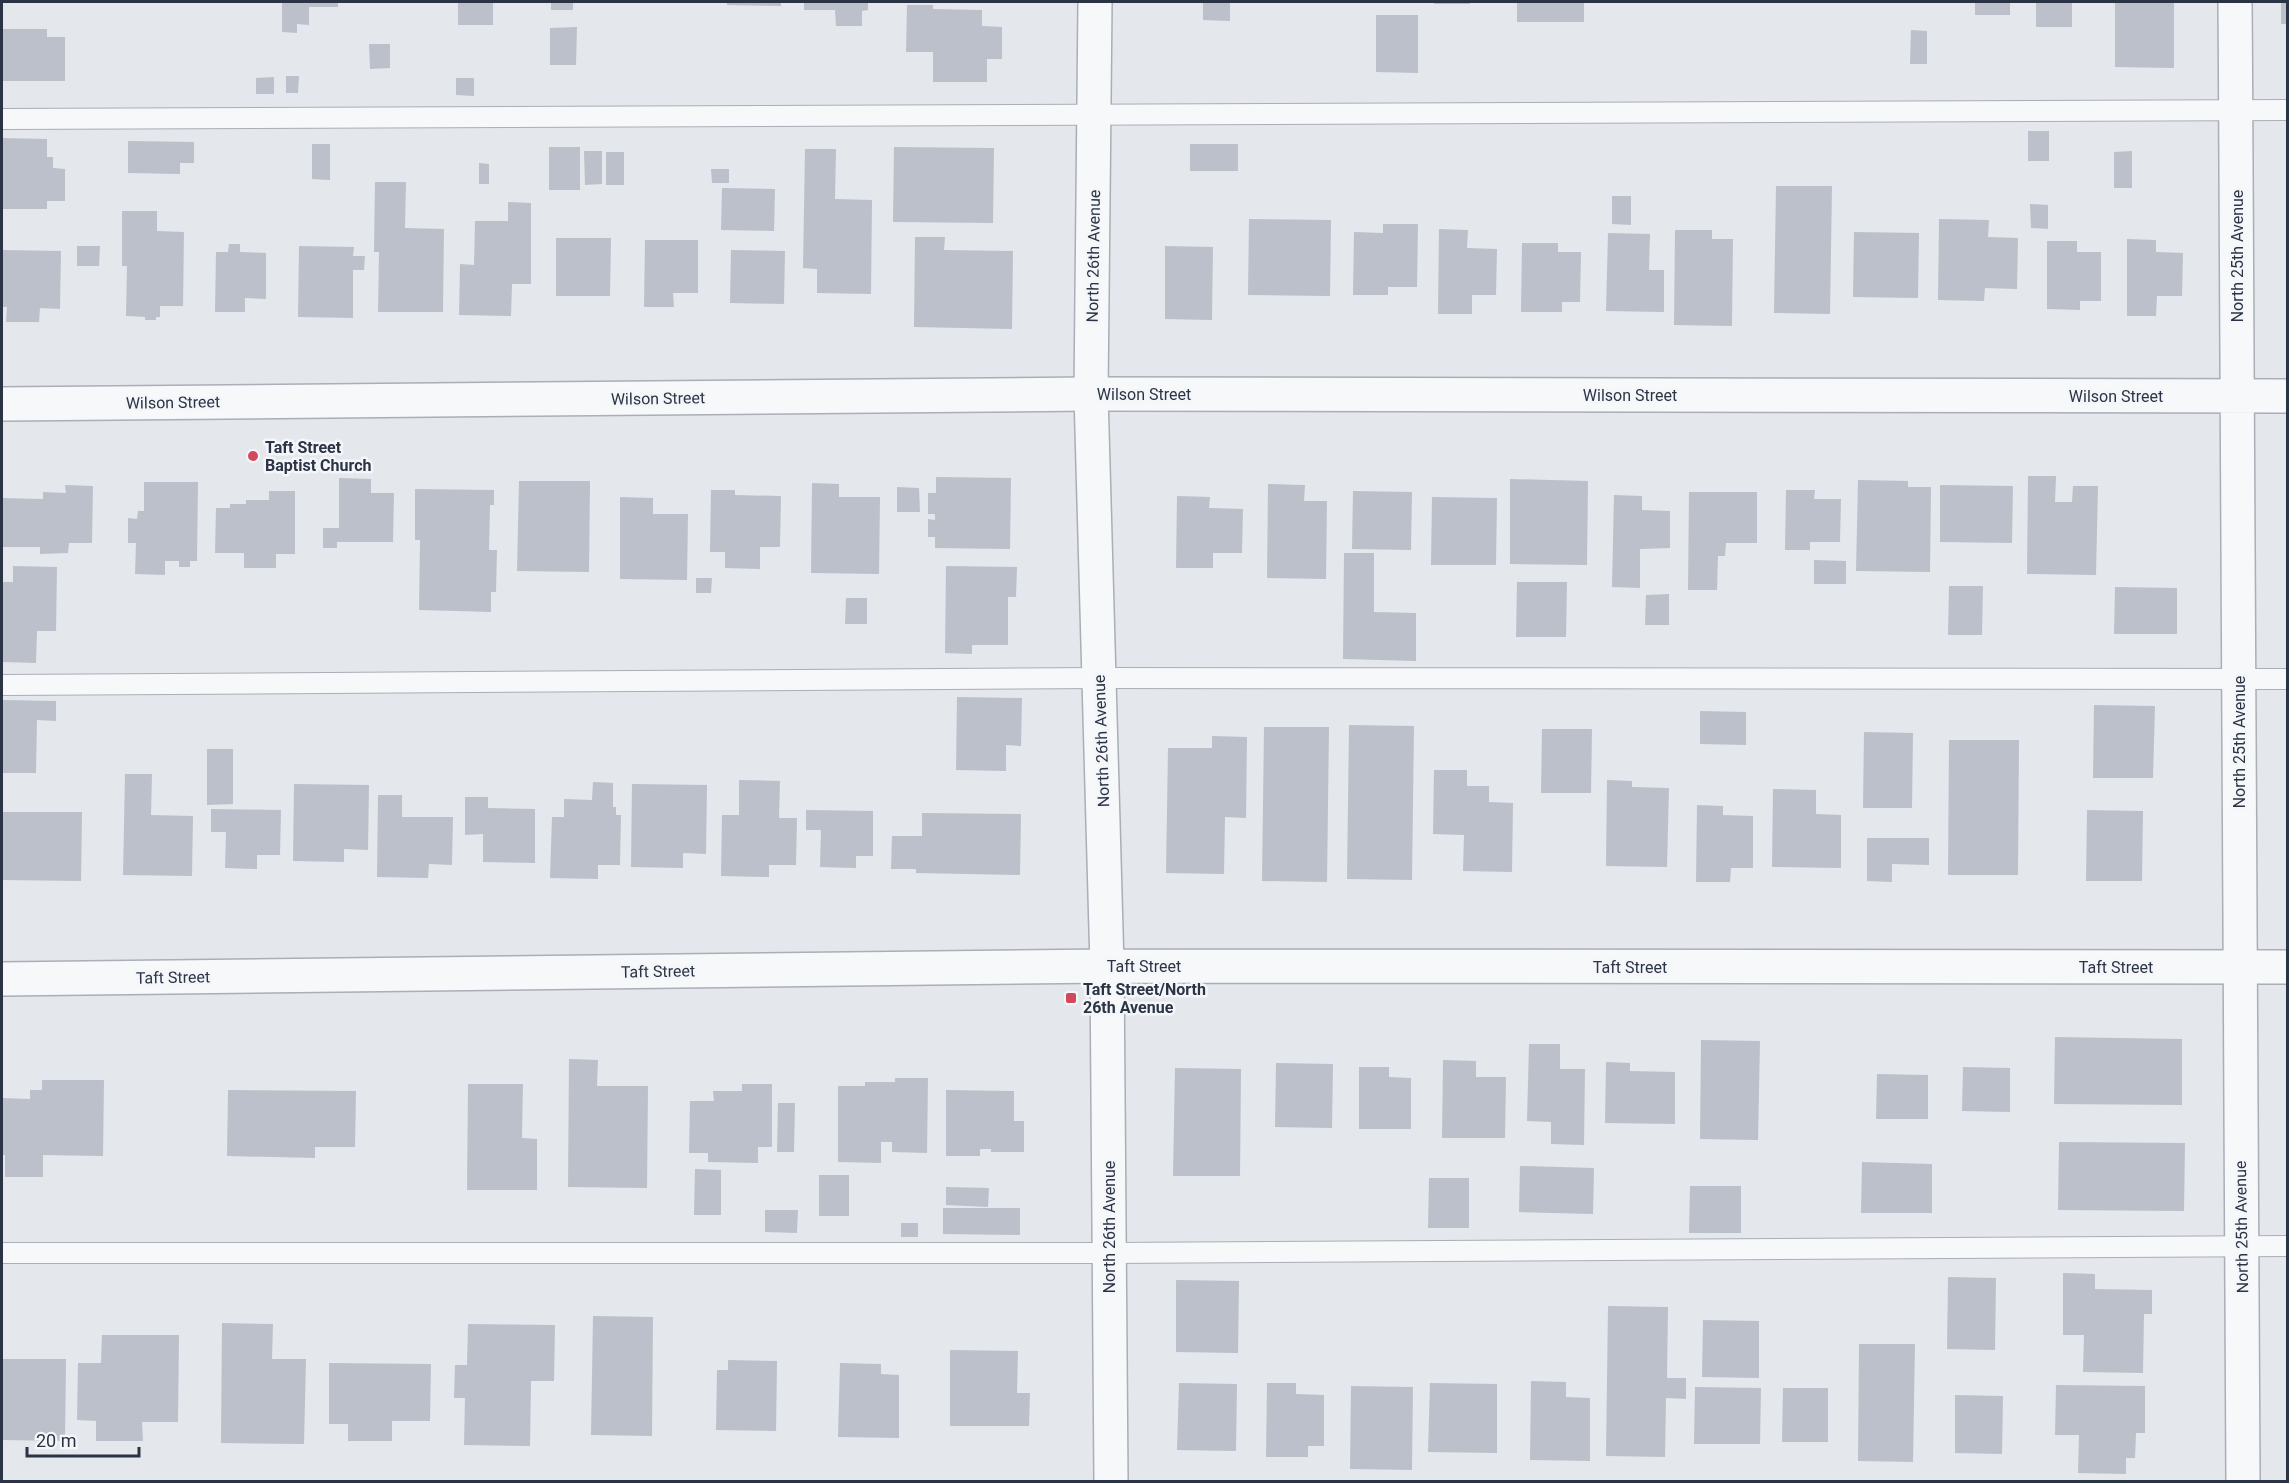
<svg xmlns="http://www.w3.org/2000/svg" width="2289" height="1483" viewBox="0 0 2289 1483" font-family="Roboto,sans-serif">
<rect width="100%" height="100%" fill="#e4e7ec"/>
<!-- building -->
<path fill="#bbc0ca" d="M 282,2 L 338,2 L 338,7 L 309,7 L 309,25 L 297,24 L 297,33 L 282,32 Z
M 458,2 L 493,2 L 493,25 L 458,25 Z
M 551,2 L 573,2 L 573,10 L 551,10 Z
M 727,2 L 781,2 L 781,6 L 727,5 Z
M 804,2 L 868,2 L 868,10 L 862,11 L 862,26 L 836,26 L 835,10 L 804,10 Z
M 1203,2 L 1230,2 L 1230,21 L 1203,20 Z
M 1434,2 L 1470,2 L 1470,4 L 1434,4 Z
M 1517,2 L 1584,2 L 1584,22 L 1517,22 Z
M 1975,2 L 2010,2 L 2010,15 L 1975,15 Z
M 2036,2 L 2072,2 L 2072,27 L 2036,27 Z
M 2281,2 L 2288,2 L 2288,24 L 2281,24 Z
M 2115,3 L 2174,3 L 2174,68 L 2115,67 Z
M 907,5 L 933,5 L 933,9 L 982,10 L 982,26 L 1002,27 L 1002,59 L 987,59 L 987,82 L 933,82 L 933,52 L 906,52 Z
M 1376,15 L 1418,15 L 1418,73 L 1376,72 Z
M 577,27 L 576,65 L 550,65 L 550,28 Z
M 2,29 L 47,29 L 47,37 L 65,37 L 65,81 L 2,81 Z
M 1911,30 L 1927,31 L 1927,64 L 1910,64 Z
M 369,44 L 390,44 L 390,68 L 370,69 Z
M 286,76 L 299,76 L 298,93 L 286,93 Z
M 274,77 L 274,94 L 256,94 L 256,78 Z
M 456,78 L 474,78 L 474,96 L 456,95 Z
M 2028,131 L 2049,131 L 2049,161 L 2028,161 Z
M 2,138 L 47,139 L 47,157 L 53,157 L 53,168 L 65,169 L 65,201 L 47,201 L 47,209 L 2,209 Z
M 128,141 L 194,142 L 194,163 L 180,163 L 180,174 L 128,173 Z
M 312,144 L 330,144 L 330,180 L 312,179 Z
M 1190,144 L 1238,144 L 1238,171 L 1190,171 Z
M 549,147 L 580,147 L 580,190 L 549,190 Z
M 894,147 L 994,148 L 993,223 L 893,222 Z
M 805,149 L 836,149 L 835,199 L 872,200 L 871,294 L 817,293 L 817,269 L 803,268 Z
M 584,151 L 602,151 L 602,184 L 585,185 Z
M 2132,151 L 2132,188 L 2114,188 L 2114,152 Z
M 606,152 L 624,152 L 624,185 L 606,185 Z
M 479,163 L 489,164 L 489,184 L 479,184 Z
M 711,169 L 729,169 L 729,183 L 712,183 Z
M 375,182 L 406,182 L 405,228 L 444,229 L 443,312 L 378,312 L 379,252 L 374,252 Z
M 1776,186 L 1832,186 L 1830,314 L 1774,313 Z
M 722,188 L 775,189 L 774,231 L 721,230 Z
M 1612,196 L 1631,196 L 1631,225 L 1612,224 Z
M 508,202 L 531,203 L 531,284 L 512,284 L 511,316 L 459,315 L 460,264 L 474,265 L 475,221 L 508,221 Z
M 2030,204 L 2048,205 L 2048,229 L 2031,228 Z
M 122,211 L 157,211 L 157,231 L 184,232 L 183,306 L 160,306 L 160,317 L 156,317 L 156,320 L 145,320 L 145,317 L 126,316 L 127,266 L 122,266 Z
M 1249,219 L 1331,220 L 1330,296 L 1248,295 Z
M 1939,219 L 1989,220 L 1988,237 L 2018,238 L 2017,289 L 1985,288 L 1984,301 L 1938,300 Z
M 1383,224 L 1418,224 L 1417,287 L 1388,287 L 1388,295 L 1353,295 L 1354,232 L 1383,233 Z
M 1439,229 L 1468,230 L 1467,248 L 1497,249 L 1496,295 L 1472,295 L 1472,314 L 1438,314 Z
M 1675,230 L 1712,230 L 1712,239 L 1733,239 L 1732,326 L 1674,325 Z
M 1854,232 L 1919,233 L 1918,298 L 1853,297 Z
M 1608,233 L 1650,234 L 1649,270 L 1664,270 L 1664,312 L 1606,311 Z
M 915,237 L 945,237 L 944,250 L 1013,251 L 1012,329 L 914,327 Z
M 556,238 L 611,238 L 610,296 L 556,296 Z
M 2127,239 L 2156,240 L 2156,252 L 2183,253 L 2182,296 L 2157,296 L 2156,316 L 2127,316 Z
M 645,240 L 698,240 L 698,293 L 673,293 L 674,307 L 644,307 Z
M 2047,241 L 2077,241 L 2077,252 L 2101,252 L 2101,301 L 2080,301 L 2080,310 L 2047,309 Z
M 1522,243 L 1558,243 L 1558,252 L 1581,252 L 1580,302 L 1562,302 L 1562,312 L 1521,312 Z
M 229,244 L 240,244 L 240,252 L 266,253 L 266,299 L 245,298 L 245,312 L 215,312 L 216,252 L 228,252 Z
M 77,246 L 100,246 L 99,266 L 77,266 Z
M 299,246 L 354,247 L 353,256 L 365,256 L 364,270 L 353,270 L 353,318 L 298,317 Z
M 1165,246 L 1213,247 L 1212,320 L 1165,319 Z
M 2,250 L 61,251 L 60,309 L 40,308 L 39,322 L 6,322 L 7,307 L 2,307 Z
M 731,250 L 785,251 L 784,304 L 730,303 Z
M 2028,476 L 2056,476 L 2055,502 L 2072,502 L 2073,486 L 2098,486 L 2096,575 L 2027,574 Z
M 936,477 L 1011,478 L 1010,549 L 935,548 L 935,537 L 928,537 L 928,519 L 935,520 L 935,514 L 928,514 L 928,493 L 936,493 Z
M 339,478 L 371,479 L 371,493 L 394,493 L 393,542 L 337,542 L 337,548 L 323,548 L 323,528 L 339,528 Z
M 1510,479 L 1588,481 L 1587,565 L 1510,564 Z
M 1858,480 L 1908,481 L 1908,487 L 1931,487 L 1930,572 L 1856,571 Z
M 519,481 L 590,481 L 589,572 L 517,571 Z
M 144,482 L 198,482 L 197,561 L 190,561 L 190,567 L 179,567 L 179,561 L 165,561 L 165,575 L 135,574 L 136,543 L 128,543 L 128,518 L 137,519 L 138,511 L 144,511 Z
M 812,483 L 839,484 L 839,497 L 880,497 L 879,574 L 811,573 Z
M 1268,484 L 1305,485 L 1304,501 L 1327,501 L 1326,579 L 1267,578 Z
M 65,485 L 93,486 L 92,543 L 69,543 L 68,553 L 40,554 L 40,547 L 2,547 L 2,498 L 43,499 L 43,492 L 66,493 Z
M 1940,485 L 2013,486 L 2012,543 L 1940,542 Z
M 897,487 L 919,488 L 920,512 L 897,512 Z
M 415,489 L 494,490 L 494,505 L 490,505 L 489,550 L 497,550 L 496,592 L 491,592 L 491,612 L 419,610 L 420,540 L 415,540 Z
M 711,490 L 735,490 L 735,495 L 781,496 L 780,547 L 760,547 L 760,569 L 725,568 L 725,552 L 710,552 Z
M 1786,490 L 1815,490 L 1814,499 L 1841,499 L 1840,542 L 1810,542 L 1810,550 L 1785,550 Z
M 269,491 L 295,491 L 295,554 L 276,554 L 276,568 L 244,568 L 244,553 L 215,553 L 216,508 L 230,508 L 230,504 L 246,504 L 246,500 L 269,500 Z
M 1353,491 L 1412,492 L 1411,550 L 1352,549 Z
M 1689,492 L 1757,492 L 1757,543 L 1726,543 L 1725,556 L 1718,556 L 1717,590 L 1688,590 Z
M 1614,495 L 1642,496 L 1642,510 L 1670,511 L 1670,548 L 1640,549 L 1640,588 L 1612,587 Z
M 1177,496 L 1210,497 L 1209,508 L 1243,509 L 1242,553 L 1213,553 L 1213,568 L 1176,568 Z
M 620,497 L 653,498 L 653,514 L 688,514 L 687,580 L 620,579 Z
M 1432,497 L 1497,498 L 1496,565 L 1431,565 Z
M 1344,553 L 1374,553 L 1374,612 L 1416,613 L 1416,661 L 1343,659 Z
M 1814,560 L 1846,561 L 1846,584 L 1814,584 Z
M 13,566 L 57,567 L 56,631 L 37,631 L 36,663 L 2,662 L 2,582 L 13,582 Z
M 946,566 L 1017,567 L 1016,597 L 1008,597 L 1008,645 L 972,645 L 972,654 L 945,653 Z
M 696,578 L 712,578 L 711,593 L 696,593 Z
M 1517,582 L 1567,582 L 1566,637 L 1516,637 Z
M 1949,586 L 1983,586 L 1982,635 L 1948,635 Z
M 2115,587 L 2177,588 L 2177,634 L 2114,634 Z
M 1669,594 L 1669,625 L 1645,625 L 1646,595 Z
M 846,598 L 867,598 L 867,624 L 845,624 Z
M 957,697 L 1022,698 L 1021,746 L 1006,745 L 1006,771 L 956,770 Z
M 2,700 L 56,701 L 56,721 L 37,720 L 36,773 L 2,773 Z
M 2094,705 L 2155,706 L 2153,778 L 2093,778 Z
M 1700,711 L 1746,712 L 1746,745 L 1700,744 Z
M 1349,725 L 1414,726 L 1412,880 L 1347,879 Z
M 1264,727 L 1329,727 L 1327,882 L 1262,881 Z
M 1542,729 L 1592,729 L 1591,793 L 1541,793 Z
M 1864,732 L 1913,733 L 1912,808 L 1863,808 Z
M 1212,736 L 1247,737 L 1246,818 L 1225,817 L 1224,874 L 1166,873 L 1168,748 L 1212,748 Z
M 1949,740 L 2019,740 L 2018,875 L 1948,875 Z
M 207,749 L 233,749 L 233,804 L 207,805 Z
M 1434,770 L 1467,770 L 1467,786 L 1489,786 L 1489,802 L 1513,803 L 1512,872 L 1463,871 L 1464,835 L 1433,834 Z
M 125,774 L 152,774 L 151,815 L 193,816 L 192,876 L 123,875 Z
M 739,780 L 780,781 L 779,818 L 797,818 L 796,865 L 769,865 L 769,877 L 721,876 L 722,815 L 739,815 Z
M 1607,780 L 1632,781 L 1632,787 L 1669,788 L 1667,867 L 1606,866 Z
M 593,782 L 613,783 L 613,807 L 616,807 L 616,815 L 621,815 L 620,865 L 598,865 L 598,879 L 550,878 L 552,817 L 564,817 L 564,799 L 592,800 Z
M 294,784 L 369,785 L 368,850 L 344,849 L 344,862 L 293,861 Z
M 632,784 L 707,785 L 706,854 L 683,853 L 683,868 L 631,867 Z
M 1773,789 L 1816,790 L 1816,814 L 1841,815 L 1841,868 L 1772,867 Z
M 378,795 L 402,795 L 402,817 L 453,817 L 452,865 L 429,864 L 428,878 L 377,877 Z
M 465,797 L 488,797 L 488,808 L 535,809 L 535,863 L 483,862 L 483,834 L 465,835 Z
M 1697,805 L 1723,806 L 1723,815 L 1753,816 L 1753,868 L 1731,868 L 1730,882 L 1696,882 Z
M 211,809 L 281,810 L 280,855 L 257,855 L 257,869 L 225,868 L 226,832 L 211,832 Z
M 806,810 L 873,811 L 873,856 L 856,856 L 856,868 L 820,867 L 821,830 L 806,830 Z
M 2087,810 L 2143,811 L 2142,881 L 2086,881 Z
M 2,812 L 82,812 L 81,881 L 2,880 Z
M 922,813 L 1021,814 L 1020,875 L 916,873 L 916,869 L 891,869 L 892,836 L 922,836 Z
M 1867,838 L 1929,838 L 1929,865 L 1892,864 L 1892,882 L 1867,881 Z
M 2055,1037 L 2182,1039 L 2182,1105 L 2054,1104 Z
M 1701,1040 L 1760,1041 L 1758,1140 L 1700,1139 Z
M 1529,1044 L 1560,1044 L 1560,1069 L 1585,1069 L 1584,1145 L 1551,1144 L 1551,1122 L 1527,1121 Z
M 569,1059 L 598,1060 L 597,1086 L 648,1086 L 647,1188 L 568,1187 Z
M 1443,1060 L 1476,1061 L 1476,1077 L 1506,1077 L 1505,1138 L 1442,1138 Z
M 1606,1062 L 1630,1063 L 1630,1071 L 1675,1072 L 1675,1124 L 1605,1123 Z
M 1276,1063 L 1333,1064 L 1332,1128 L 1275,1127 Z
M 1359,1067 L 1389,1067 L 1389,1077 L 1411,1078 L 1411,1129 L 1359,1129 Z
M 1963,1067 L 2010,1068 L 2010,1112 L 1962,1111 Z
M 1175,1068 L 1241,1069 L 1240,1176 L 1173,1176 Z
M 1877,1074 L 1928,1075 L 1928,1119 L 1876,1119 Z
M 895,1078 L 928,1078 L 927,1153 L 892,1152 L 892,1142 L 881,1142 L 881,1163 L 838,1162 L 838,1086 L 865,1086 L 865,1082 L 895,1082 Z
M 42,1080 L 104,1080 L 103,1156 L 43,1155 L 43,1177 L 5,1177 L 5,1155 L 2,1155 L 2,1098 L 30,1099 L 30,1090 L 42,1090 Z
M 468,1084 L 523,1084 L 522,1138 L 537,1139 L 537,1190 L 467,1190 Z
M 742,1084 L 772,1084 L 772,1147 L 758,1147 L 758,1163 L 708,1162 L 708,1153 L 689,1153 L 690,1101 L 714,1101 L 713,1091 L 742,1091 Z
M 228,1090 L 356,1091 L 355,1147 L 315,1147 L 315,1158 L 227,1156 Z
M 946,1090 L 1014,1091 L 1014,1121 L 1024,1121 L 1024,1152 L 991,1152 L 991,1149 L 980,1149 L 980,1156 L 946,1156 Z
M 778,1103 L 795,1103 L 794,1152 L 777,1152 Z
M 2059,1142 L 2185,1143 L 2184,1211 L 2058,1210 Z
M 1862,1162 L 1932,1164 L 1932,1213 L 1861,1213 Z
M 1520,1166 L 1594,1168 L 1593,1214 L 1519,1212 Z
M 695,1169 L 721,1170 L 721,1215 L 694,1215 Z
M 819,1175 L 849,1175 L 849,1216 L 819,1216 Z
M 1429,1178 L 1469,1178 L 1469,1228 L 1428,1228 Z
M 1690,1186 L 1741,1186 L 1741,1233 L 1689,1233 Z
M 946,1187 L 989,1188 L 988,1207 L 946,1205 Z
M 943,1208 L 1020,1208 L 1020,1235 L 943,1234 Z
M 765,1210 L 798,1210 L 797,1233 L 765,1232 Z
M 901,1223 L 918,1223 L 918,1237 L 901,1237 Z
M 2063,1273 L 2095,1274 L 2095,1289 L 2152,1290 L 2152,1314 L 2144,1314 L 2143,1373 L 2083,1372 L 2084,1335 L 2063,1335 Z
M 1948,1277 L 1996,1278 L 1995,1350 L 1947,1349 Z
M 1176,1280 L 1239,1281 L 1238,1353 L 1176,1352 Z
M 1608,1306 L 1668,1307 L 1667,1378 L 1686,1378 L 1686,1399 L 1666,1398 L 1665,1457 L 1606,1456 Z
M 593,1316 L 653,1317 L 652,1436 L 591,1435 Z
M 1703,1320 L 1759,1321 L 1759,1378 L 1702,1377 Z
M 222,1323 L 273,1324 L 272,1359 L 306,1359 L 304,1444 L 221,1443 Z
M 468,1324 L 555,1325 L 554,1381 L 531,1381 L 530,1446 L 464,1445 L 465,1398 L 454,1398 L 455,1365 L 467,1365 Z
M 102,1335 L 179,1335 L 178,1422 L 142,1422 L 143,1441 L 96,1441 L 96,1421 L 77,1420 L 78,1363 L 101,1363 Z
M 1859,1344 L 1915,1344 L 1913,1462 L 1858,1461 Z
M 950,1350 L 1018,1351 L 1017,1393 L 1030,1393 L 1029,1426 L 950,1426 Z
M 2,1359 L 66,1359 L 65,1441 L 2,1440 Z
M 728,1360 L 777,1361 L 776,1431 L 716,1430 L 717,1370 L 728,1370 Z
M 329,1363 L 431,1364 L 430,1421 L 392,1421 L 392,1441 L 348,1441 L 348,1424 L 329,1424 Z
M 840,1363 L 881,1364 L 881,1374 L 899,1375 L 899,1438 L 838,1437 Z
M 1531,1381 L 1566,1382 L 1566,1397 L 1590,1398 L 1590,1461 L 1530,1460 Z
M 1179,1383 L 1237,1384 L 1236,1451 L 1177,1450 Z
M 1267,1383 L 1296,1383 L 1296,1394 L 1324,1395 L 1324,1446 L 1308,1446 L 1308,1457 L 1266,1457 Z
M 1430,1383 L 1497,1384 L 1497,1453 L 1428,1452 Z
M 2056,1385 L 2145,1386 L 2145,1433 L 2136,1433 L 2135,1458 L 2126,1458 L 2126,1474 L 2078,1473 L 2079,1435 L 2055,1435 Z
M 1351,1386 L 1413,1387 L 1412,1470 L 1350,1469 Z
M 1695,1387 L 1761,1388 L 1760,1444 L 1694,1444 Z
M 1783,1388 L 1828,1388 L 1828,1442 L 1782,1442 Z
M 1955,1395 L 2003,1396 L 2002,1454 L 1955,1453 Z"/>
<g fill="none" stroke-linecap="round" stroke-linejoin="round">
<!-- service casing -->
<g stroke="#a9aeb7" stroke-width="22">
<path id="service" d="M 2,119 L 2288,110
M 2,685 L 1099,678 L 2288,679
M 2,1253 L 1110,1253 L 2288,1246"/>
</g>
<!-- minor casing -->
<g stroke="#a9aeb7" stroke-width="36">
<path id="minor" d="M 2235,2 C 2239,495 2239,988 2243,1482
M 2,404 L 1091,394 L 2288,396"/>
</g>
<!-- tertiary casing -->
<g stroke="#a9aeb7" stroke-width="36">
<path id="tertiary" d="M 1095,2 L 1091,394 L 1107,966 L 1111,1482
M 2,979 L 1107,966 L 2288,967"/>
</g>
<!-- service -->
<use href="#service" stroke="#f7f8fa" stroke-width="20"/>
<!-- minor -->
<use href="#minor" stroke="#f7f8fa" stroke-width="33"/>
<!-- tertiary -->
<use href="#tertiary" stroke="#f7f8fa" stroke-width="33"/>
</g>
<!-- markers -->
<g fill="#d1495b" stroke="#f4f6f9" stroke-width="2">
<circle cx="253" cy="456" r="6"/>
<rect x="1065" y="992" width="12" height="12" rx="3"/>
</g>
<g text-anchor="middle" stroke-width="5" stroke-linejoin="round" paint-order="stroke">
<!-- street labels -->
<g font-size="16" fill="#2b3445" stroke="#f4f6f9">
<text transform="translate(1093 256) rotate(-89)" y="6">North 26th Avenue</text>
<text transform="translate(2237 256) rotate(-90)" y="6">North 25th Avenue</text>
<text x="1144" y="400">Wilson Street</text>
<text x="1630" y="401">Wilson Street</text>
<text x="2116" y="402">Wilson Street</text>
<text transform="translate(658 398) rotate(-1)" y="6">Wilson Street</text>
<text transform="translate(173 402) rotate(-1)" y="6">Wilson Street</text>
<text transform="translate(1101 741) rotate(-92)" y="6">North 26th Avenue</text>
<text transform="translate(2239 742) rotate(-90)" y="6">North 25th Avenue</text>
<text x="1144" y="972">Taft Street</text>
<text x="1630" y="973">Taft Street</text>
<text x="2116" y="973">Taft Street</text>
<text transform="translate(658 971) rotate(-1)" y="6">Taft Street</text>
<text transform="translate(173 977) rotate(-1)" y="6">Taft Street</text>
<text transform="translate(1109 1227) rotate(-90)" y="6">North 26th Avenue</text>
<text transform="translate(2241 1227) rotate(-91)" y="6">North 25th Avenue</text>
</g>
<!-- poi labels -->
<g font-size="16" font-weight="bold" fill="#2b3445" stroke="#f4f6f9" text-anchor="start">
<text x="265" y="453">Taft Street<tspan x="265" dy="18">Baptist Church</tspan></text>
<text x="1083" y="995">Taft Street/North<tspan x="1083" dy="18">26th Avenue</tspan></text>
</g>
</g>
<!-- border -->
<rect width="2289" height="1483" fill="none" stroke="#2b3445" stroke-width="6"/>
<!-- scale -->
<path d="M27 1447v9h112v-9" fill="none" stroke="#2b3445" stroke-width="3"/>
<text x="36" y="1447" font-size="18" fill="#2b3445" stroke="#f4f6f9" stroke-width="4.5" paint-order="stroke">20 m</text>
</svg>
